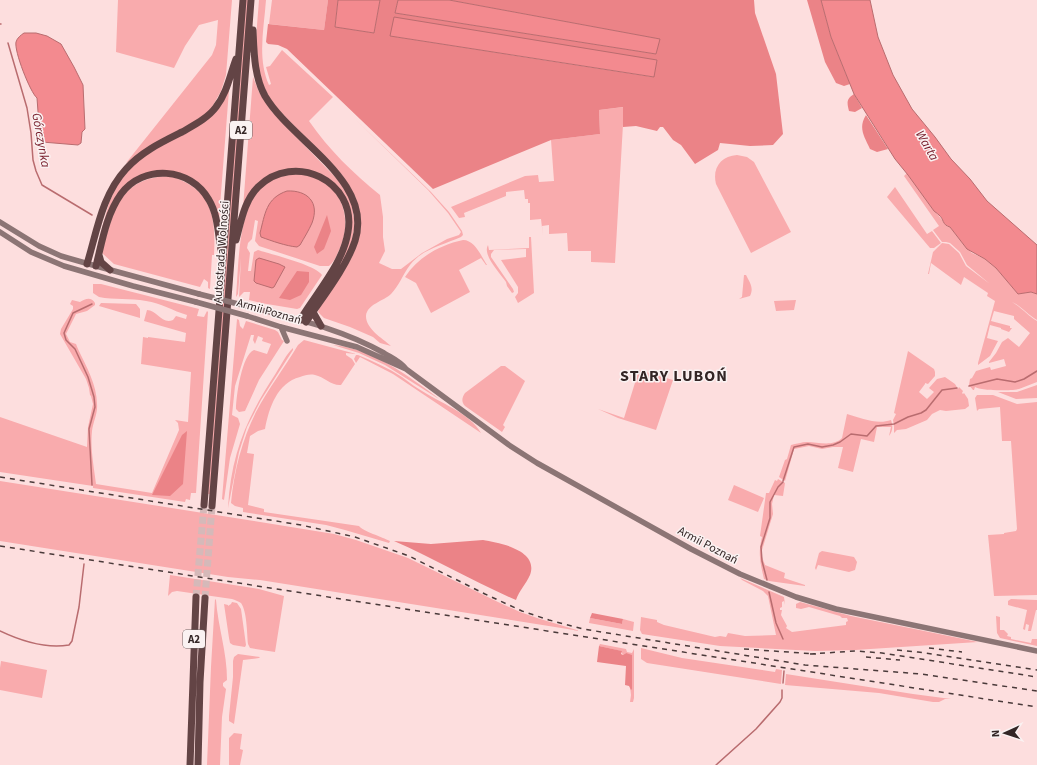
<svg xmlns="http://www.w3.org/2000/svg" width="1037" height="765" viewBox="0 0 1037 765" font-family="'Source Sans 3',sans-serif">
<rect width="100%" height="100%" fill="#fddede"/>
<!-- green -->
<path fill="#f9abad" d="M 118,0 L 232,0 L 226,75 L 221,91 L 211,109 L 199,120 L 153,145 L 126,163 L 212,55 L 216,45 L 218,20 L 199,25 L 185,46 L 174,68 L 116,52 Z
M 246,0 L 249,0 L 210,494 L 208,494 Z
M 259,0 L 266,0 C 264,28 257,59 269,85 L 271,84 L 266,67 L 270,66 L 282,50 L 333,97 L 309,121 C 329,150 353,173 380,195 L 383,217 L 383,237 L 385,251 L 379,263 L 392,269 L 401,269 L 422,253 L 447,239 L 459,235 L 461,232 L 448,213 L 428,190 L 356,120 L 431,192 L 449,212 L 462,231 L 463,235 L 461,237 C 443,245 422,249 410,265 C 403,274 399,286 391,294 C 384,301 367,304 366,316 C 366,329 382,338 391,346 L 380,343 L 373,337 L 350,327 L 324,318 L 318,312 L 320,306 L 358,240 L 361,227 L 360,213 L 355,196 L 342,175 L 272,103 L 259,77 L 256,38 Z
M 272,0 L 328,0 L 324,30 L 269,24 Z
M 253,77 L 259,92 L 272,112 L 338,180 L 351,200 L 355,225 L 351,245 L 341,264 L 312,308 L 345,248 L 349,208 L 321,175 L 270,175 L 243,208 Z
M 229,90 L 219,219 L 210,197 L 175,172 L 131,182 L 102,228 L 109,203 L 117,185 L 130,168 L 150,152 L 191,129 Z
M 624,107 L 615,263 L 591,262 L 591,251 L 568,251 L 567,233 L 549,234 L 549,225 L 542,226 L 543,236 L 541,219 L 530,220 L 530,203 L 528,203 L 528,199 L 525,199 L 524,190 L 506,192 L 506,196 L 464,213 L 465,217 L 459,218 L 451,207 L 525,176 L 538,175 L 539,182 L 554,181 L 551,140 L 600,134 L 599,110 Z
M 737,155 L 747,157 L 754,162 L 791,232 L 751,253 L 716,184 C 712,168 721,156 737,155 Z
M 297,173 C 305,175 320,178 326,183 C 346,199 350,225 340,248 C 337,255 335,261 329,266 L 320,266 L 259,246 L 255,241 L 258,221 L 255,220 L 252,239 L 248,243 L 247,248 L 250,253 L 248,271 L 251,271 L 254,252 L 258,250 C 270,254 316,265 322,275 L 300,308 L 297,309 L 261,303 L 249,300 L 250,292 L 244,292 L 239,297 L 241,258 L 238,294 L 236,297 C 239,264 237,193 273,179 C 280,176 289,175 297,173 Z
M 907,173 L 934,211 C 941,216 941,221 948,227 L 950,227 L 963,244 L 972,253 L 985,259 L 996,268 L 1018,294 L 1031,292 L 1037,294 L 1037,320 C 1028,315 1020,305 1012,302 C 1021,307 1028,316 1037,321 L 1037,382 C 1031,384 1025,387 1019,389 C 1011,391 981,391 975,387 L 974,390 L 973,390 L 969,385 L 970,379 L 972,378 L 976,371 L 990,367 L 991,370 L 1006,366 L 1004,359 L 989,363 L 989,362 L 996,353 L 1002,342 L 1008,338 L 1019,347 L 1030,333 L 1014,319 L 1014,316 L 994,311 L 991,321 L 1010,326 L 1010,328 L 1012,328 L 1009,332 L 1001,329 L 1001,328 L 990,325 L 987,338 L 998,341 L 990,356 L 978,365 L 978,363 L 995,301 L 987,296 L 988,293 L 964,277 L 961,285 L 931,263 L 929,274 L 928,274 L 933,252 L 942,243 L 949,244 L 959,253 L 966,266 L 990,284 L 967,265 L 960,252 L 950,243 L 946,242 L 942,242 L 933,230 L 939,226 L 904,176 Z
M 169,176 C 212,188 216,216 214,255 L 212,255 L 210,289 L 208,288 L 208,282 L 204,279 L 200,287 L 114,264 L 102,253 C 113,211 119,178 169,176 Z
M 895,187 L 927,234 L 932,231 L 941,243 L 934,248 L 930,248 L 887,197 Z
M 529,237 L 531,237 L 534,293 L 518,303 L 515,297 L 518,293 L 518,287 L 501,260 L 526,257 L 526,249 L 494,250 L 491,254 L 491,257 L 513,289 L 514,292 L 512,293 L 507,286 L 506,282 C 500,273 482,255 488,245 L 489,250 L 529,248 Z
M 463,240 C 475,240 481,256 487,265 L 486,265 L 481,258 L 459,270 L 470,292 L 431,313 L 416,283 L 405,277 C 418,257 440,245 463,240 Z
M 744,275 L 746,275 C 750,283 754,288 750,296 L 739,299 L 742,297 Z
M 93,284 L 101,284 L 199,309 L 197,316 L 204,317 L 207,311 L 208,312 L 196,493 L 191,493 L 190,500 L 186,499 L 185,502 L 93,488 L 93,486 L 0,472 L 0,417 L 87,447 L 88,427 L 93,404 L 91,396 L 90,395 L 89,388 L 86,379 L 60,334 L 61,329 L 73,309 L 73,306 L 70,304 L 72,300 L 80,302 C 85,299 91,296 95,303 L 95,305 L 87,311 L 76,314 L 66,334 L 70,342 L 76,344 L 78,349 C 86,366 97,385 97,404 C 98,413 93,422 92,431 C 90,448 94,467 96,484 L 152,493 L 179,430 L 178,423 L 175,420 L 188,422 L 191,372 L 141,364 L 143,337 L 148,338 L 148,337 L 185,342 L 186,333 L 144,321 L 147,310 C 157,310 162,325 173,320 L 176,316 L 186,319 L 187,315 C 173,311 161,303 146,301 C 130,298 114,300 99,297 L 93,293 Z
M 796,300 L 794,310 L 776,311 L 774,301 Z
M 101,303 L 136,304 L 140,309 L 140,318 L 99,306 Z
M 237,319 L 239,320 L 240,326 L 243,329 L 246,321 L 275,330 L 278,332 L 282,340 L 284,341 L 259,380 L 245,411 L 239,412 L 236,409 C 236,397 242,354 254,350 L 267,354 L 271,344 L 262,341 L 263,338 L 258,336 L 255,344 L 253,340 L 254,335 L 251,335 L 235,386 L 232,415 L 238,418 L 240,424 L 230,458 L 224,500 L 222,499 Z
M 304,340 L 356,354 L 346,353 L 346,355 L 352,359 L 355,364 L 341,385 C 332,386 324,377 315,375 C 310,374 305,375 300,377 C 277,383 269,408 265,429 L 258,431 L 250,436 L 247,453 L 254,454 L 248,505 L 264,509 L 264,512 L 359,526 C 363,531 382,537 390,541 L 389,543 L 345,530 L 326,525 L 243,512 L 243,508 L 235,506 L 231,503 C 234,471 242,440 256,412 C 268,389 285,367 298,345 Z
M 333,345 C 365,348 394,366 419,384 C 426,389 433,394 439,399 L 385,365 L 359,353 Z
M 293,348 L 293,350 L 261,400 L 247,427 L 239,452 L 228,508 C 231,454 247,417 276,373 C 281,365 287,353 293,348 Z
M 908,351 L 934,369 L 935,372 L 935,376 L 928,384 L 925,383 L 925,384 L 919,392 L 927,399 L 934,392 L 929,388 L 937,379 L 945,377 L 955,384 L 958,389 L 959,387 L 963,391 L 962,393 L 963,394 L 964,393 L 968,399 L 969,406 L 965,409 L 946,411 L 940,410 L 932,414 L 927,420 L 906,429 L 897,430 L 894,433 L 894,427 L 893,420 L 896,414 L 894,413 Z
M 356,355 L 358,355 C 373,361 388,368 402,377 C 410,383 418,389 427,394 C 445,405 470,414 481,433 L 393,374 L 360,357 L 356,363 L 354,359 Z
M 501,366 L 505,366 L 525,381 L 503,425 L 505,427 L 502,432 L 465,406 C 461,402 462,397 465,393 Z
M 639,370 L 673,380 L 656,430 L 618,418 L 598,409 L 624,418 Z
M 1037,385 L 1037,398 L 1016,399 L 998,392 L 1017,392 Z
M 977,395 L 993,395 L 1017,404 L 1037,402 L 1037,595 L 994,596 L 988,535 L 1004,534 L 1004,533 L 1016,531 L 1017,529 L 1011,441 L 1002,441 L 1000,407 L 979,409 L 977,411 L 975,398 Z
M 847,414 C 861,418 877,425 891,420 C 893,426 893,431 889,436 L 891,427 L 877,427 L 874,442 L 861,439 L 853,472 L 838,468 L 843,447 L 833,447 L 822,449 L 809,446 L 794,449 L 785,481 L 779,477 L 785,460 L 787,459 L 791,445 C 796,444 802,442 807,442 C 818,442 833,447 842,438 Z
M 778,479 L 785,483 L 783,496 L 774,495 L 772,504 L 773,514 L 762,550 L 762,557 L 765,565 L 785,573 L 784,578 L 805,585 L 805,586 L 769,581 L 764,579 C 760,562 758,553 762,537 L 760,536 L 766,493 L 769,493 L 775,480 L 777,481 Z
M 0,481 L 254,521 L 334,534 L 356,540 L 408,558 L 498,602 L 520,612 L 537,618 L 580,631 L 260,580 L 228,577 L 0,541 Z
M 734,485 L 764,498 L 758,512 L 728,500 Z
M 822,551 L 854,557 L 857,562 L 855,570 L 849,572 L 818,565 L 816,570 L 815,568 L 819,553 Z
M 170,575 L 259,589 L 284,596 L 275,652 L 250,648 L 248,644 C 247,634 247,611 241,603 C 238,601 235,600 232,599 L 177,591 L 172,592 L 168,596 Z
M 740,578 L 784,597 L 785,605 L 784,601 L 782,602 L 782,607 L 780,608 L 780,610 L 782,610 L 781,615 L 787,626 L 786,628 L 792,632 L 846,625 L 846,622 L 848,621 L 847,618 L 842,618 L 840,616 L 809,607 L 801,609 L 796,608 L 796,604 L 800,602 L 851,616 L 978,642 L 855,650 L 815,651 L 720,646 L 642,634 L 640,630 L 641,617 L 657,620 L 657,622 L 664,625 L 715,637 L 720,636 L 726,637 L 728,633 L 745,636 L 776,635 L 768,596 L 763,591 L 742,580 Z
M 215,599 L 216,600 C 218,627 227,652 227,680 L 223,683 L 223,686 L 226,689 L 222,717 L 220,765 L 207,765 L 211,667 Z
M 1011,599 L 1037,600 L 1037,610 L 1036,610 L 1031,631 L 1028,631 L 1029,625 L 1026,624 L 1025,630 L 1023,629 L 1027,610 L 1008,605 L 1008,601 Z
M 232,602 L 237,603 L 241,609 L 246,645 L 245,647 L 233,645 L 230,643 L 229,638 L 224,604 L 228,605 L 228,606 L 231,604 Z
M 996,616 L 1000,617 L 1000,630 L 1004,630 L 1008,634 L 1007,636 L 1011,637 L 1011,639 L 1031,643 L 1032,639 L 1037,639 L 1037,646 L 1000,638 L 997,633 Z
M 590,618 L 622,624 L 623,619 L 634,622 L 633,631 L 589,623 Z
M 600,644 L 626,649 L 627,652 L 632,653 L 634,649 L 634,698 L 633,702 L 630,702 L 631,695 L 626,653 L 623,655 L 621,651 L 599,646 Z
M 641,648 L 682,658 L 775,672 L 776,669 L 782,670 L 781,684 L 647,663 L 641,659 Z
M 238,654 L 260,657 L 259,658 L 243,660 L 234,724 L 229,721 L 229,716 L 233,677 L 233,661 L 234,657 Z
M 1,661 L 47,670 L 42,698 L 0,690 L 0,668 Z
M 786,674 L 913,694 L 951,699 L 945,699 L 939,702 L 933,702 L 879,693 L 785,685 Z
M 234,733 L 242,734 L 240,749 L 243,750 L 240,765 L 229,765 L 229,738 Z"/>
<!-- forest -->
<path fill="#eb8387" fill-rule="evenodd" d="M 328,0 L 338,0 L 335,27 L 374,33 L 380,0 L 398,0 L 395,13 L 656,54 L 659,39 L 449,0 L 754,0 L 755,13 L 776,74 L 783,134 L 773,145 L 750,146 L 720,143 L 718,150 L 695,164 L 681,145 L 673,140 L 663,127 L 660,127 L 657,131 L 636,126 L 623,127 L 623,107 L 599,110 L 600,134 L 551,140 L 433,189 L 287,49 L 278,45 L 268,44 L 266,42 L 268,24 L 324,30 ZM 390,36 L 657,60 L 653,77 Z
M 807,0 L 821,0 L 831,37 L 850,84 L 844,86 L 836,83 L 825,62 Z
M 854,94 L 862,108 L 855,112 L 849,111 C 847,103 846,99 854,94 Z
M 866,115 L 888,149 L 877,152 L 870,149 C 864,136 858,128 866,115 Z
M 327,215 L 331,231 L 324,249 L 317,254 L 314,247 Z
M 297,271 L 309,272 L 309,282 L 301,295 L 290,300 L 279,298 Z
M 187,431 L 183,484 L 170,496 L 152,495 L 182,435 Z
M 483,540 C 500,543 539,550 530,575 C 526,584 519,591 516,600 C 474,582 435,559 394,541 L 431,544 Z
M 592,613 L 623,619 L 622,624 L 590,618 Z
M 599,646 L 622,651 L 621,654 L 623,655 L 626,653 L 632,655 L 632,689 L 631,690 L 629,686 L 625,685 L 626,666 L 597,662 Z"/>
<!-- water -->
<path fill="#f38a8f" stroke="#b96c6f" d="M 338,0 L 380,0 L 374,33 L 335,27 Z
M 398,0 L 449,0 L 660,39 L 656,54 L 395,13 Z
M 821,0 L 870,0 L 878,37 L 893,75 L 912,109 L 935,137 L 951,159 L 970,179 L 987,201 L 1037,245 L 1037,294 L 1031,292 L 1018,294 L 996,268 L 985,259 L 967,249 L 950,227 C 942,225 944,219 939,215 C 937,213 935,212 934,211 L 908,175 L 895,159 L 854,94 L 831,37 Z
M 394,17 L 657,60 L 654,77 L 390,36 Z
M 24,33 L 36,33 L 47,36 L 61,44 L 74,67 L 83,85 L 85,129 L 82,132 L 81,143 L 78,145 L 42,142 L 40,139 L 37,98 C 30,92 14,51 16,42 C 17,38 21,35 24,33 Z
M 287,191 C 307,190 320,202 312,223 C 309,230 304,238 300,245 L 297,247 C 286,246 272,241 261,237 L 260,233 C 265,214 266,198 287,191 Z
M 259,258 L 279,264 L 285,267 L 274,287 L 272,288 L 256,283 L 254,281 L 256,260 Z"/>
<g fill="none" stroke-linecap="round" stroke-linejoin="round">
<!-- stream -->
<path stroke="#b96c6f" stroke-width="1.5" d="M 0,24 L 1,24
M 8,43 L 27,108 L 31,133 L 33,160 L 36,171 L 42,185 L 92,215
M 92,304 L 73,313 L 64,333 L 66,340 L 75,349 L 88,377 L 94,397 L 95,407 L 89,429 L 92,485
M 969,386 L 997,379 L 1015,382 L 1024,379 L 1037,371
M 783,481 L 794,447 L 808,444 L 822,447 L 833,445 L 840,442 L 851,434 L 867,436 L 876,426 L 894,424 L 908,417 L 921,413 L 926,410 L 942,390 L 957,388
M 767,580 L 762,561 L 761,547 L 770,518 L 770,502 L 778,487 L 783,482
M 769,592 L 776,623 L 783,639
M 0,631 C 21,641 46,649 69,645 L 72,641 L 79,607 L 84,564
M 783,683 L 784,671
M 716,765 L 756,729 L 780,702 L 782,698 L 782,690"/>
<!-- motorway-tunnel -->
<path stroke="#d5b9b9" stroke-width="7" stroke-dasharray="7 3.5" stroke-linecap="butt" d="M 196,597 L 204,505
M 205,598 L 212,506"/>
<!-- secondary -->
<path stroke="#8c7575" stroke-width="5.5" d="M 0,222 L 39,246 L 61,256 L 96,266 L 199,294
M 0,232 L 31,252 L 64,266 L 133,286 L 196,302
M 250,307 C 296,319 342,329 384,353 C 392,358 400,361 406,369 L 509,445 L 537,463 L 691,549 L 740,574 L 796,597 L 836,609 L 1037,651
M 247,316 L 281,327 L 357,347 L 406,369
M 281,327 L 287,341"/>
<!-- motorway -->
<path stroke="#634445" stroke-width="7" d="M 253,30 C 254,52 254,76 265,96 C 292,142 374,180 355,241 C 346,268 322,298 306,322
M 236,240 C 241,222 244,201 258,187 C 294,151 357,181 348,232 C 343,264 316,293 300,320
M 99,255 L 101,262 L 110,270
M 87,264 C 97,231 102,195 126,169 C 141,152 162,142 182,132 C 194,125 208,118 216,107 C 227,93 230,75 236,59
M 96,266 C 102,242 106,215 121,194 C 143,164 191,167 209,200 C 218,215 218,234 221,250
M 313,312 L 321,326
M 204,505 L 243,0
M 212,506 L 251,0
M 190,765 L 196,597
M 198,765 L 200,682 L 205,598"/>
<!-- rail -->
<path stroke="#4a3a3a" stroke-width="1.5" stroke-dasharray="5 5" stroke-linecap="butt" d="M 0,477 L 301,525 L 355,537 L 409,556 L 485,594 L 522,611 L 549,620 L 583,629 L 805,665 L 921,674 L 1037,691
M 0,546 L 1037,707
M 929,648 L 962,652
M 744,649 L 816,654
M 897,650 L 918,652 L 1037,670
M 810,654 L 855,651 L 882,653 L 1037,677
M 866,657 L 900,660"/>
<!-- secondary-bridge -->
<path stroke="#8c7575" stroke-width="5.5" d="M 199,294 L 250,307
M 196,302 L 247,316"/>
</g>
<g text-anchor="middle" stroke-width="3" stroke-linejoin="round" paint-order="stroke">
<!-- shield labels -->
<g fill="#faf2f2" stroke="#6f6262" stroke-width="1">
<rect x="230" y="121" width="22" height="18" rx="3"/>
<rect x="183" y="630" width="22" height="18" rx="3"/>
</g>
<g font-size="11" font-weight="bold" fill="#332525">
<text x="241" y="134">A2</text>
<text x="194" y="643">A2</text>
</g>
<!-- street labels -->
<g font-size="12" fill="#332525" stroke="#faf2f2">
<text transform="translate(221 252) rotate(-86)" y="4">Autostrada Wolności</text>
<text transform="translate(269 311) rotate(16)" y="4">Armii Poznań</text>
<text transform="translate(708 545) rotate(28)" y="4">Armii Poznań</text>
</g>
<!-- water labels -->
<g font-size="13" font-style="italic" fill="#751826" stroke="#faf2f2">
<text transform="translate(42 140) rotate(80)" y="5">Górczynka</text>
<text transform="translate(928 145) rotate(60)" y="5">Warta</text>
</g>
<!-- district labels -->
<g font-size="16" font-weight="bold" letter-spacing="1" fill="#332525" stroke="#faf2f2">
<text x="674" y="381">STARY LUBOŃ</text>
</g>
</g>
<!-- north arrow -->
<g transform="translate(1005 733) rotate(267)" stroke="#faf2f2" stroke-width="3" paint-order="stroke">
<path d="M0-3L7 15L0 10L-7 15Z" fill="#332525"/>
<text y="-6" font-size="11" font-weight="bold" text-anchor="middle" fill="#332525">N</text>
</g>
</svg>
